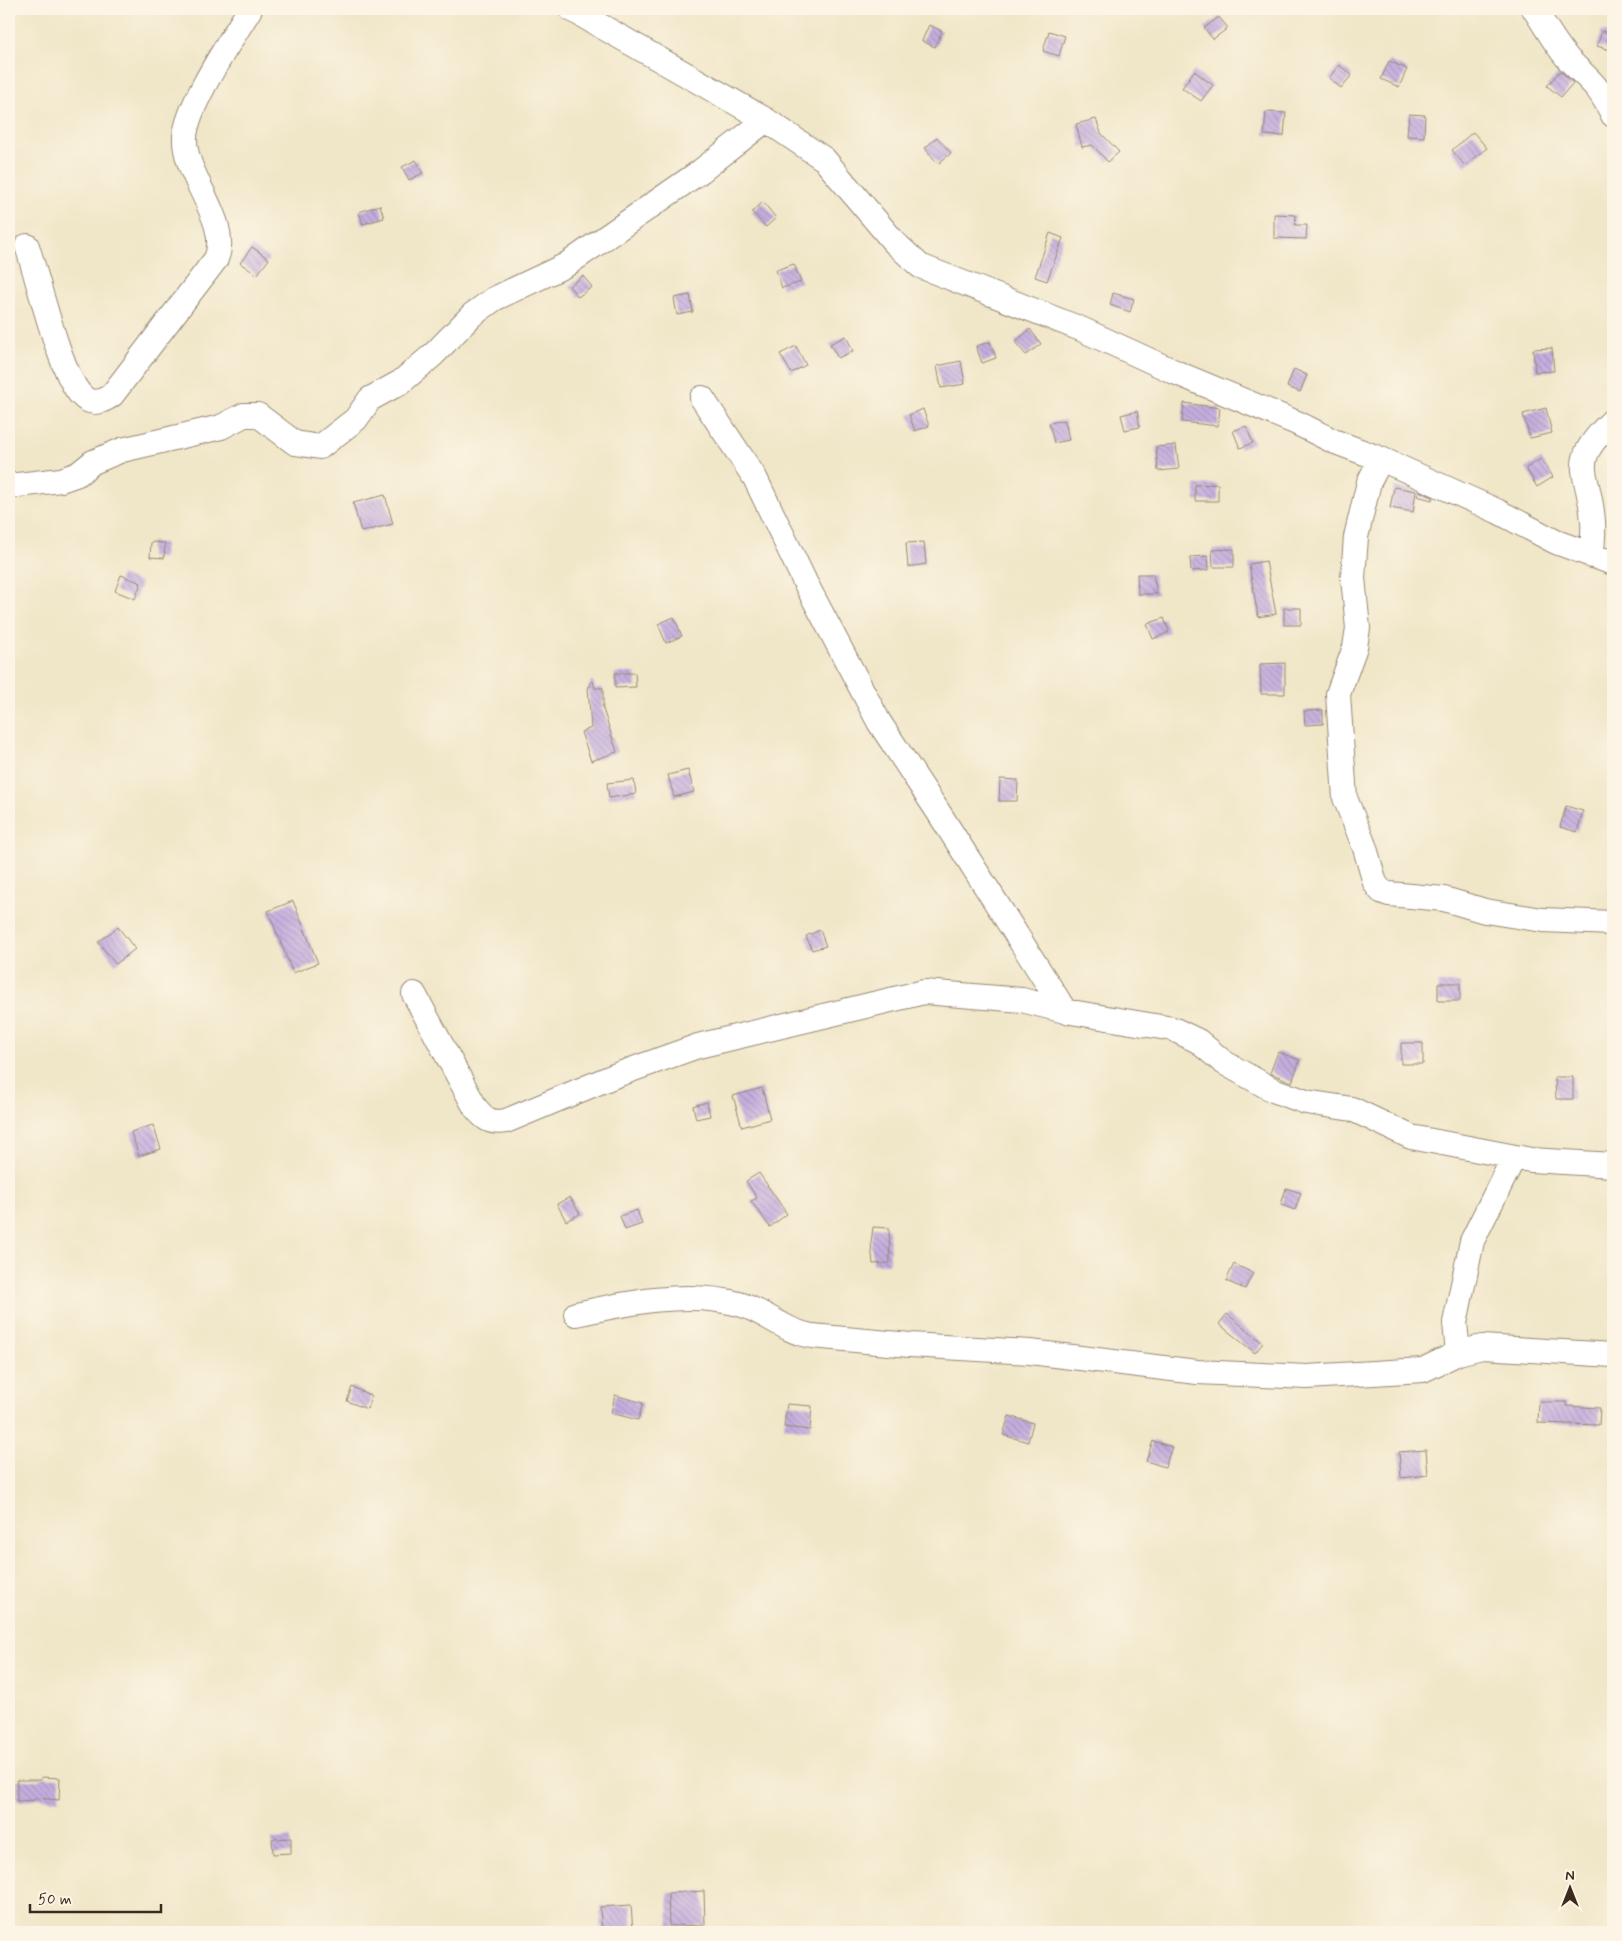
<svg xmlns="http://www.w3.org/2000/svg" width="1622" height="1941" viewBox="0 0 1622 1941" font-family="Mynerve,sans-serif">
<defs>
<pattern id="building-back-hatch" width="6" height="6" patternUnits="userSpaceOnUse" patternTransform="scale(1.25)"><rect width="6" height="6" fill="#c5afe0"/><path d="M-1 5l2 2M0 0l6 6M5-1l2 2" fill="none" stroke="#a18fb5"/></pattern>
</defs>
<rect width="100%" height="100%" fill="#fcf5e5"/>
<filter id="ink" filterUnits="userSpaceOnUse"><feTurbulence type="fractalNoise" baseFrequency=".02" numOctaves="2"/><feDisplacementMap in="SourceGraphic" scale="10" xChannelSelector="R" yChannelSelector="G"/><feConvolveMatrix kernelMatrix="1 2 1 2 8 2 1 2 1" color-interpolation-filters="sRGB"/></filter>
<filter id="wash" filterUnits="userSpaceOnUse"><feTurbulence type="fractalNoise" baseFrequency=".0096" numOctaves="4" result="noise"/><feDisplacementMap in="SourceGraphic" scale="20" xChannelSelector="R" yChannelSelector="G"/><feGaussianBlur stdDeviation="1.12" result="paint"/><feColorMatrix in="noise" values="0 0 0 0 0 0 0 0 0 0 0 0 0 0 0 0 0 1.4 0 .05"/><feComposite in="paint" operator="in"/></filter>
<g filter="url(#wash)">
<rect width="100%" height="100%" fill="#f0e6c8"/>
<g id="blocks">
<!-- building -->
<path fill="url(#building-back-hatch)" d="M 1219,17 L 1228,28 L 1213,39 L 1204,28 Z
M 929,25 L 942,31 L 935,47 L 922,41 Z
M 1049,31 L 1065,36 L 1059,56 L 1043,51 Z
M 1602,31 L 1613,34 L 1613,51 L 1597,46 Z
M 1389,61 L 1407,69 L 1399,87 L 1381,79 Z
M 1339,65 L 1352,75 L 1341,88 L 1329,78 Z
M 1194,71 L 1213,85 L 1201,101 L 1182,88 Z
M 1560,71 L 1573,83 L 1561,97 L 1547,86 Z
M 1266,112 L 1286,113 L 1284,136 L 1264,135 Z
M 1409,114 L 1425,115 L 1424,137 L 1407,136 Z
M 1096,119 L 1101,133 L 1119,152 L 1108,162 L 1092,145 L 1082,147 L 1076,124 Z
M 1473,132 L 1487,148 L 1465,166 L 1452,150 Z
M 937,137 L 951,153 L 938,164 L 925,148 Z
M 416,160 L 423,173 L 409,180 L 402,167 Z
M 763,202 L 776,218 L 766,227 L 752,212 Z
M 380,205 L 384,218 L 363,224 L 359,212 Z
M 1274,214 L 1296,215 L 1295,225 L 1307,225 L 1306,239 L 1274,238 Z
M 1050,233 L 1063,238 L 1047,281 L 1035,277 Z
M 252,247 L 269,259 L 257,275 L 240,263 Z
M 794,264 L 801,282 L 782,288 L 776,270 Z
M 583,276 L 592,287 L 578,297 L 569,286 Z
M 1113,293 L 1134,299 L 1130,312 L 1110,305 Z
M 690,295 L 693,312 L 677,315 L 674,298 Z
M 1030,329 L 1041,344 L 1026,355 L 1015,342 Z
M 846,336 L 853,351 L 838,358 L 830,344 Z
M 990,342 L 996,358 L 982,363 L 976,346 Z
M 796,346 L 806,365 L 791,373 L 780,354 Z
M 1552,348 L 1554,371 L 1535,372 L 1533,349 Z
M 961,361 L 965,384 L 941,388 L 937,366 Z
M 1294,369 L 1307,375 L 1300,392 L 1287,387 Z
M 1184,403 L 1220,408 L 1218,426 L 1182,422 Z
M 1546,408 L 1552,433 L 1530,438 L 1523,414 Z
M 923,409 L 929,426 L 915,431 L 909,415 Z
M 1137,411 L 1140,427 L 1125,430 L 1121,415 Z
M 1065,420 L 1069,440 L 1054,443 L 1049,423 Z
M 1246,426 L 1253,443 L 1240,448 L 1233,431 Z
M 1176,445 L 1179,469 L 1158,471 L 1156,447 Z
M 1541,459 L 1553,477 L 1537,487 L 1526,468 Z
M 1218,484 L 1218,501 L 1195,501 L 1195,485 Z
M 1394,487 L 1416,491 L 1413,512 L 1390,508 Z
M 1419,491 L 1433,497 L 1432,500 L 1417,496 Z
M 385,495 L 393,524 L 361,532 L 353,503 Z
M 151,542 L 165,543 L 164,558 L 150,557 Z
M 924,542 L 926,564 L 908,567 L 906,543 Z
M 1234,549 L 1234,567 L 1213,567 L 1212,550 Z
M 1208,556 L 1209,570 L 1191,571 L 1190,557 Z
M 1266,561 L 1276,614 L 1258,617 L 1249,564 Z
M 1137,574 L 1153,574 L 1157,594 L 1138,594 Z
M 121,575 L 141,583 L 135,599 L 115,591 Z
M 1284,608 L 1301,608 L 1301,625 L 1284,625 Z
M 674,617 L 682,636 L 666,643 L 658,624 Z
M 1164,618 L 1169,632 L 1153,639 L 1147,624 Z
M 1285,663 L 1285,694 L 1261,694 L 1260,664 Z
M 615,673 L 635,673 L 636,687 L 615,688 Z
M 593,681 L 595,688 L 603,688 L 603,706 L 602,706 L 617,752 L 591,761 L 581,732 L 591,728 L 588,687 L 590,687 L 590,682 Z
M 1323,710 L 1323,724 L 1305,725 L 1304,711 Z
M 688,770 L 694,792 L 674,797 L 668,775 Z
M 1000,779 L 1018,780 L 1017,801 L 999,801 Z
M 634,780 L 636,794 L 609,798 L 607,783 Z
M 1566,806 L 1583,811 L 1577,832 L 1560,827 Z
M 293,901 L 318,963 L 293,973 L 268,911 Z
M 118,927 L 135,949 L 116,964 L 98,942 Z
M 820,930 L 826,946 L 812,950 L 806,936 Z
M 1438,983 L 1460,983 L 1460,1001 L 1438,1001 Z
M 1401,1043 L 1423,1043 L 1423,1064 L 1401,1064 Z
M 1278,1052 L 1300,1060 L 1292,1082 L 1270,1073 Z
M 1555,1077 L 1573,1077 L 1573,1099 L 1556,1099 Z
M 762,1088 L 770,1119 L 742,1127 L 733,1096 Z
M 707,1102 L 710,1116 L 696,1119 L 693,1106 Z
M 153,1125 L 161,1149 L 139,1156 L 131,1132 Z
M 759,1173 L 787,1214 L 770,1227 L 751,1201 L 757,1198 L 746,1181 Z
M 1286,1188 L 1301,1193 L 1295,1210 L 1281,1205 Z
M 570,1197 L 580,1214 L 566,1221 L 557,1204 Z
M 637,1210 L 642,1224 L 625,1230 L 620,1216 Z
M 873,1227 L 889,1228 L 890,1263 L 873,1264 L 871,1243 Z
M 1234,1264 L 1253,1273 L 1245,1289 L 1226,1281 Z
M 1227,1314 L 1263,1343 L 1255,1353 L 1219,1324 Z
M 352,1387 L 372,1396 L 367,1409 L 347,1401 Z
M 615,1395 L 643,1403 L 638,1420 L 611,1413 Z
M 1539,1402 L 1567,1402 L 1567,1406 L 1600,1408 L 1599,1425 L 1538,1423 Z
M 787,1404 L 812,1406 L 810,1430 L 784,1427 Z
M 1009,1416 L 1033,1423 L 1028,1442 L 1003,1435 Z
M 1153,1441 L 1172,1447 L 1165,1467 L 1146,1461 Z
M 1426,1450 L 1428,1475 L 1401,1478 L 1399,1452 Z
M 41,1777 L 60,1778 L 59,1800 L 35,1798 L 35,1800 L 17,1801 L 17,1780 L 41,1780 Z
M 291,1838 L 291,1853 L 273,1854 L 272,1839 Z
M 704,1891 L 705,1925 L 669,1926 L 668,1893 Z
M 631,1905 L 633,1932 L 602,1932 L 600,1907 Z"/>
</g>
</g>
<g filter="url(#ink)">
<use href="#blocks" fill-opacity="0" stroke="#968873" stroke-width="1"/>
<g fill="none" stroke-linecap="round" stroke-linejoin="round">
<!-- minor casing -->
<g stroke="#968873" stroke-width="26">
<path id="minor" d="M 571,9 L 766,120 L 824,159 L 894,242 L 920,266 L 1081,329 L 1177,373 L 1297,423 L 1333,441 L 1381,459 L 1497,511 L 1556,542 L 1613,563
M 1534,9 C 1545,25 1556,46 1570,61 C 1591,82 1599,86 1613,115
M 27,246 C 38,279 60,373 81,395 C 91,406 102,402 112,395 L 216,259 C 232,222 183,176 185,137 C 187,104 232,39 250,9
M 702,398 L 755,478 L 805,582 L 879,722 L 939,813 L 1065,1011
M 1381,459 L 1369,482 L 1356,537 L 1353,578 L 1358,628 L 1355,647 L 1338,694 L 1345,798 L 1365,848 L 1375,883 L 1381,891 L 1389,894 L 1444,899 L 1485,911 L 1543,920 L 1613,923
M 9,486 L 61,480 L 78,474 L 93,462 L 122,450 L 221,427 L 244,415 L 258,415 L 295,443 L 320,447 L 356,419 L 370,399 L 401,382 L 434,354 L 472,315 L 494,299 L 566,265 L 701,171 L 766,120
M 1592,556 C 1592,545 1594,533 1593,521 C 1589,468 1566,465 1613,420
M 414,994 L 475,1107 C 484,1119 491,1124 506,1121 L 614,1076 L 698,1046 L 924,992 L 1022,1000 L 1065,1011 L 1173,1029 L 1198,1041 L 1223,1062 L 1273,1090 L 1306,1102 L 1352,1109 L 1411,1137 L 1531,1160 L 1613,1165
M 1514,1157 L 1472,1241 L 1455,1323 L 1458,1353 L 1482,1347 L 1613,1355
M 576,1314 C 627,1303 687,1290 739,1304 C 765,1311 785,1332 812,1336 L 910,1345 L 1030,1352 L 1197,1372 L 1307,1377 L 1423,1370 L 1458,1353"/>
</g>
<!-- minor -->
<use href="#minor" stroke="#fff" stroke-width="24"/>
</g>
</g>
<!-- margin -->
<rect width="1622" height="1941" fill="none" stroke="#fcf5e5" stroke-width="30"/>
<!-- north arrow -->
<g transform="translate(1570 1888)" stroke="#fcf5e5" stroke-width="4" paint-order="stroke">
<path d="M0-4L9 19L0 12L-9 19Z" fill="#3b2a1e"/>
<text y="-8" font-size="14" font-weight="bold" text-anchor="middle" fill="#3b2a1e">N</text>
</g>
<!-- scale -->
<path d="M30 1904v8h131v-8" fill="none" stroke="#3b2a1e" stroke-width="2.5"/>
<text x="38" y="1904" font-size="15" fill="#3b2a1e" stroke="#fcf5e5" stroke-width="4" paint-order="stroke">50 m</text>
</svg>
